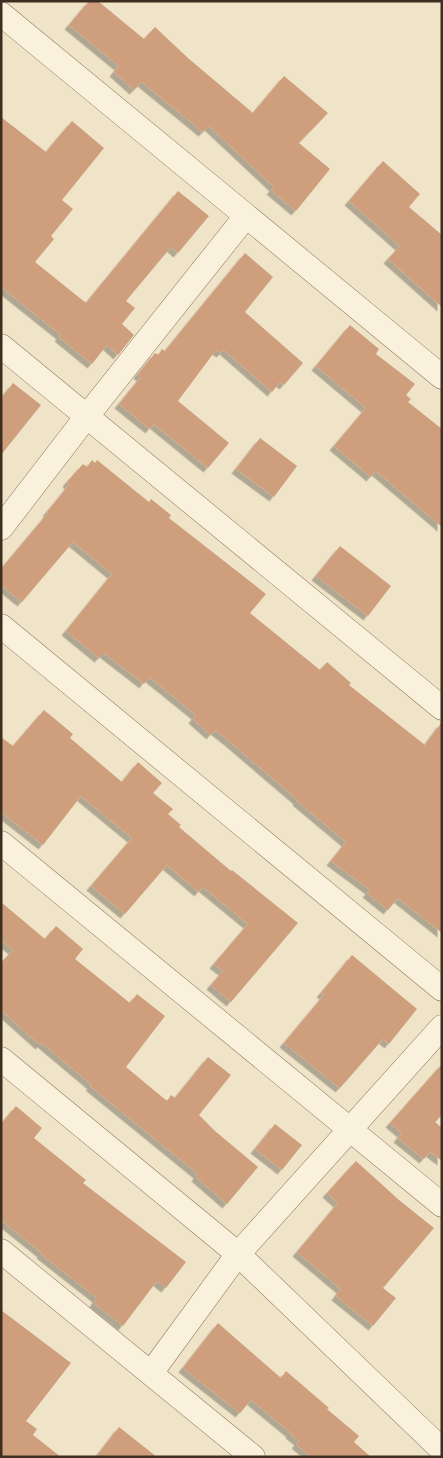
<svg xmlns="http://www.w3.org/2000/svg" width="443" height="1458" viewBox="0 0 443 1458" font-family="'Zilla Slab',serif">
<defs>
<filter id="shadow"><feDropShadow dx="-4.5" dy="4.5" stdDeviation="0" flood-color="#0004"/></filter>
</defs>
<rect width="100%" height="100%" fill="#f0e4c8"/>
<!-- building -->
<path fill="#cf9f7d" filter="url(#shadow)" d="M 89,1 L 98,1 L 144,39 L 155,27 L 188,58 L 253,113 L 284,76 L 328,113 L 299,143 L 330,169 L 296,211 L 271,190 L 274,187 L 209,126 L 203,132 L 142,82 L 134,90 L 114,72 L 119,66 L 69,25 Z
M 1,117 L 46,152 L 72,121 L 104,148 L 62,200 L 73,209 L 51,236 L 54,239 L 35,262 L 86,303 L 178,191 L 209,216 L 178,253 L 171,247 L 126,301 L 135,308 L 122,324 L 134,335 L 118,355 L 107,345 L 92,364 L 59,337 L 61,335 L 1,287 Z
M 383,161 L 420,194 L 409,207 L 442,235 L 442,307 L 388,259 L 400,246 L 349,201 Z
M 245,253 L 273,277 L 245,312 L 303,363 L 284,385 L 280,382 L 272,392 L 224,350 L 221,353 L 216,350 L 178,401 L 229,443 L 208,468 L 154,424 L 150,429 L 119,404 L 141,377 L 138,374 L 155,353 L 158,355 L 162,349 L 165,351 Z
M 350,325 L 379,349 L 376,354 L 415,384 L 406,395 L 411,399 L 408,402 L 442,429 L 442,527 L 376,471 L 371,477 L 334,446 L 366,408 L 316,366 Z
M 13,383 L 41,405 L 1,455 L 1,399 Z
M 260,438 L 297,466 L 274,497 L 236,469 Z
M 92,460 L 95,463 L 97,460 L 149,502 L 151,499 L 171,515 L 169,518 L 266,594 L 250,613 L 320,670 L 327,662 L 351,683 L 349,685 L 425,745 L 442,722 L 442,933 L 398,898 L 388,910 L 367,893 L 370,890 L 331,861 L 346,842 L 297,801 L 298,800 L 229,741 L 215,730 L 211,735 L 193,719 L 196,715 L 149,677 L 144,684 L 104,653 L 99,658 L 66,631 L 112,574 L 73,542 L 22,602 L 1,585 L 1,569 L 48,513 L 47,512 L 69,485 L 67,482 L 83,464 L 87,467 Z
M 340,546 L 391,586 L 368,616 L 316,576 Z
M 44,710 L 73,734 L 70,738 L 122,782 L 138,762 L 162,783 L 153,793 L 173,809 L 168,814 L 181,825 L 179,827 L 231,871 L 232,870 L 298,923 L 231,1002 L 211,985 L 223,971 L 214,964 L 248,924 L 203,887 L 199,892 L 167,865 L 125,914 L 91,886 L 132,838 L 81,796 L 43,845 L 1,812 L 1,737 L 13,746 Z
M 1,902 L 45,939 L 56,926 L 83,949 L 75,959 L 130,1003 L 137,994 L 165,1016 L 126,1067 L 167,1101 L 171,1095 L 175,1098 L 208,1057 L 231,1075 L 199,1115 L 215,1131 L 258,1167 L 227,1204 L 196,1177 L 198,1174 L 90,1086 L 92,1085 L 42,1043 L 40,1045 L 1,1010 L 1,963 L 13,950 L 1,940 Z
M 352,955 L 417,1009 L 389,1044 L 383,1039 L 340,1088 L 284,1043 L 324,995 L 321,993 Z
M 442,1064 L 442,1115 L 435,1122 L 442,1128 L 442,1161 L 430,1152 L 424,1159 L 398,1138 L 402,1133 L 390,1123 Z
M 16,1106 L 42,1128 L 34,1138 L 86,1180 L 83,1183 L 186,1262 L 166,1288 L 157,1281 L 123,1326 L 94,1303 L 97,1298 L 41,1254 L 42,1253 L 1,1220 L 1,1124 Z
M 275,1124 L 302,1145 L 282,1170 L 255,1149 Z
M 356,1161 L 399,1200 L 434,1228 L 383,1288 L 396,1298 L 373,1326 L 336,1296 L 341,1289 L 297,1252 L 338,1203 L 327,1193 Z
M 1,1310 L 71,1363 L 26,1421 L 37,1429 L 33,1435 L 61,1457 L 1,1457 Z
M 218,1323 L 281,1378 L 286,1371 L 329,1408 L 327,1409 L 359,1436 L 354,1442 L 371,1457 L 311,1457 L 296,1444 L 299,1441 L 290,1434 L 291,1433 L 251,1400 L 240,1413 L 183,1368 Z
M 119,1427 L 157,1457 L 96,1457 Z"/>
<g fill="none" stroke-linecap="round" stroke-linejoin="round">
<!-- street casing -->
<g stroke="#8d765c" stroke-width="25">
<path id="street" d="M 1,14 L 442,377
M 1,346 L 442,708
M 1,528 L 87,416 L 246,216
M 1,626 L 442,989
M 1,843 L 442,1205
M 1,1059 L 238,1254 L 442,1450
M 1,1251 L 253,1457
M 151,1373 L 238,1254 L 442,1027"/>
</g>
<!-- street -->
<use href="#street" stroke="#faf1dc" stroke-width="24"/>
</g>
<!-- border -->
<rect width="443" height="1458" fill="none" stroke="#3d2e20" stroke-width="5"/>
</svg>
